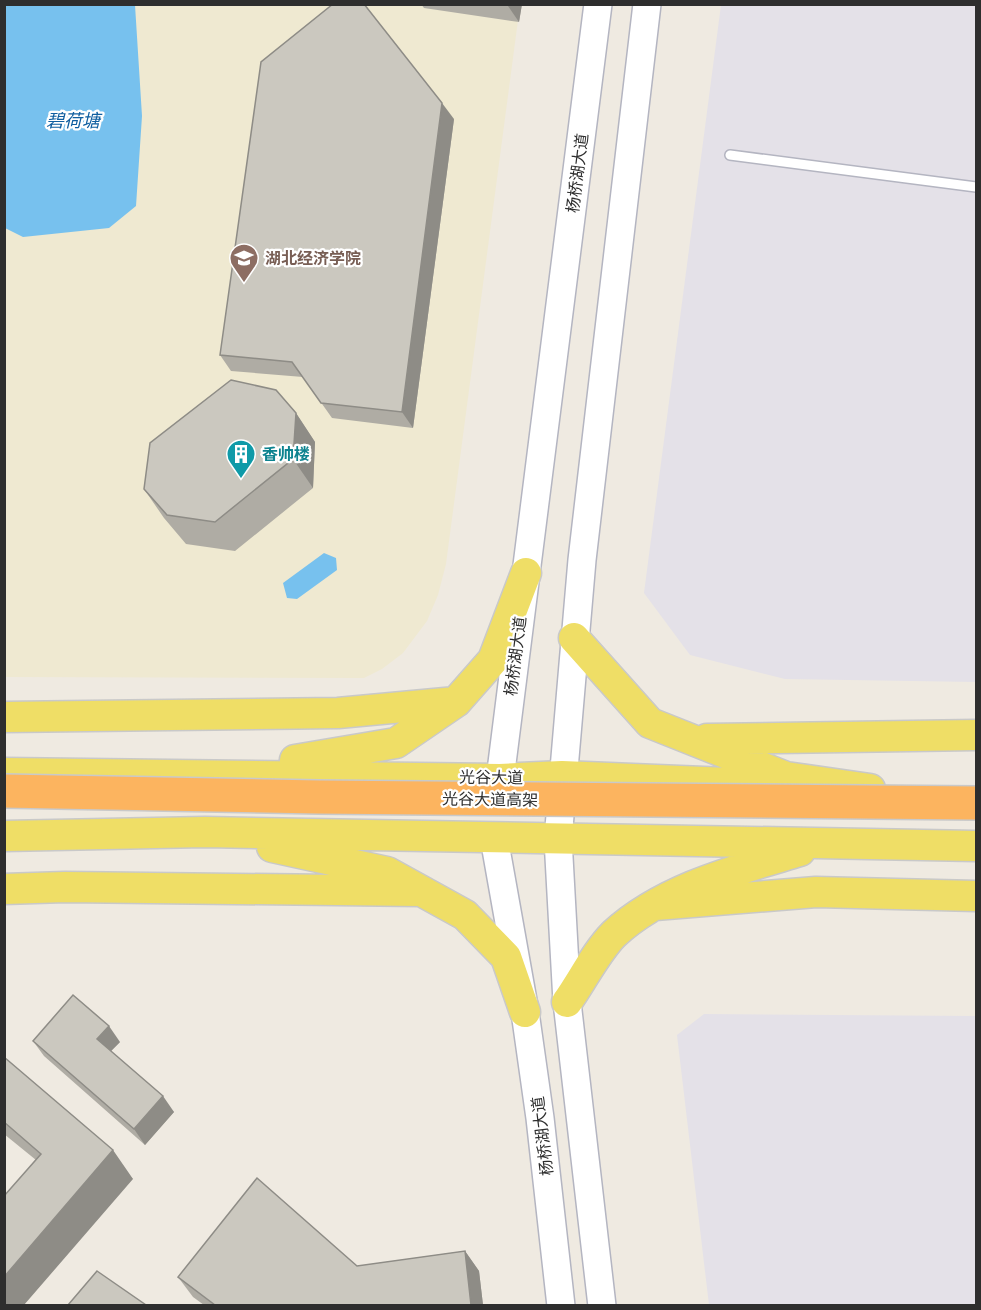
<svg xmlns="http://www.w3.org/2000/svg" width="981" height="1310" viewBox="0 0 981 1310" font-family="'Nunito Sans','Noto Sans SC',sans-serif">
<rect width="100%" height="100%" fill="#efeae1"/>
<!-- industrial -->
<path fill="#e4e1e8" d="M 721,5 L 976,5 L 976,682 L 785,679 L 690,655 L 644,593 Z
M 704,1014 L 976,1016 L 976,1305 L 709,1305 L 677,1035 Z"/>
<!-- education -->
<path fill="#efe9d1" d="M 5,5 L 520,5 L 446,564 L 438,595 L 427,621 L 403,653 L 382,669 L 364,678 L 5,677 Z"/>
<!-- water -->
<path fill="#77c1ee" d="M 4,5 L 135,5 L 142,116 L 136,206 L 109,228 L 23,237 L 5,228 Z
M 324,553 L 336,558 L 337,570 L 297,599 L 287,598 L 283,583 Z"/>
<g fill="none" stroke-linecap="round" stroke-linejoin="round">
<!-- lane casing -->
<g stroke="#b4b5c1" stroke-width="12">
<path id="lane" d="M 730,155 L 976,187"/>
</g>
<!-- secondary casing -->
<g stroke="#b4b5c1" stroke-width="30">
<path id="secondary" d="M 500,779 L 598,4
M 494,838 L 525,1012 L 540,1118 L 561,1306
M 602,1306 L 567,1002 L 558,839 L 582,560 L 647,4"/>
</g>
<!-- primary casing -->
<g stroke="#c9c9c9" stroke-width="33">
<path id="primary" d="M 574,638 L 650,723 L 786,777 L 870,789
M 4,717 L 338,713 L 456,702
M 707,739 L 976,735
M 295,760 L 396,743 L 456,702 L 493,660 L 526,573
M 4,773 L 500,779 L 562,776 L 799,786
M 4,836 L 205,832 L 976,846
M 272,847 L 387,872 L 465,915 L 506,957 L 525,1012
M 4,889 L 65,887 L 421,891
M 655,905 L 816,892 L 976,896
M 567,1002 C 582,981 596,952 614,934 C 664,888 737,870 800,851"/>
</g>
<!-- lane -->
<use href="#lane" stroke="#fff" stroke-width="9"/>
<!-- secondary -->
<use href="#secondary" stroke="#fff" stroke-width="27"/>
<!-- primary -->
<use href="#primary" stroke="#efde66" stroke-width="30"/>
<!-- highway-bridge casing -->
<g stroke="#c9c9c9" stroke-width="36" stroke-linecap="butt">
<path id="highway-bridge" d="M 4,791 L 318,797 L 976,803"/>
</g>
<!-- highway-bridge -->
<use href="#highway-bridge" stroke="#fcb45f" stroke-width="33"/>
</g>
<!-- wall -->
<path fill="#afaca4" d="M 421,4 L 522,4 L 519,22 L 424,8 Z
M 454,119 L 413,428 L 332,418 L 303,377 L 231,371 L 220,355 Z
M 296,413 L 315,442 L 313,488 L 235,551 L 186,544 L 164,518 L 144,489 Z
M 33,1041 L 120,1042 L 111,1051 L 174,1112 L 145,1145 L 44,1056 Z
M 4,1057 L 133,1179 L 36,1160 L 4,1134 Z
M 465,1251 L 479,1271 L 483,1305 L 204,1305 L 193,1297 L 178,1277 L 357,1266 Z"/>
<!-- shaded-wall -->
<path fill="#8e8c86" d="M 508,4 L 522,4 L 519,22 L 508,6 Z
M 442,103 L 454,119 L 413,428 L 402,412 Z
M 296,413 L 315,442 L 313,488 L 293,459 Z
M 109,1026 L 120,1042 L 108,1054 L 97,1039 Z
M 163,1096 L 174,1112 L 145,1145 L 134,1129 Z
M 113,1150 L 133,1179 L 24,1305 L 4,1305 L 4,1277 Z
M 465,1251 L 479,1271 L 483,1305 L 471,1305 Z"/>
<!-- building -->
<path fill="#cbc8bf" stroke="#8e8c86" stroke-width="1.5" d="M 333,4 L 364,4 L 442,103 L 402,412 L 321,403 L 292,362 L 220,355 L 261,62 Z
M 231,380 L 276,390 L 296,413 L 293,459 L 215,522 L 167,515 L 144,489 L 150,443 Z
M 73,995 L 109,1026 L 97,1039 L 163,1096 L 134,1129 L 33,1041 Z
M 4,1057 L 113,1150 L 4,1277 L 4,1196 L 41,1154 L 4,1122 Z
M 257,1178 L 357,1266 L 465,1251 L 471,1305 L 215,1305 L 178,1277 Z
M 97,1271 L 146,1305 L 68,1305 Z"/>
<!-- icons -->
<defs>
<g id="university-pin" transform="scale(1.5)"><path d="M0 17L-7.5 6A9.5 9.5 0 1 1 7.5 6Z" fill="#8d6e63" stroke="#fff"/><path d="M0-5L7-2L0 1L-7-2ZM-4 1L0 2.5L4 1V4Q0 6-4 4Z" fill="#fff"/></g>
<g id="building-pin" transform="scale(1.5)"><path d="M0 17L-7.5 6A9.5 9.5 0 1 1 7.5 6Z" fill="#0f9aa8" stroke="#fff"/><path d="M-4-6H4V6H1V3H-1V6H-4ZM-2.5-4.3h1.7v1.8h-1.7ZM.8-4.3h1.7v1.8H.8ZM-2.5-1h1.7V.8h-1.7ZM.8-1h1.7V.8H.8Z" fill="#fff"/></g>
</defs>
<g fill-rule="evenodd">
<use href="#university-pin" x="244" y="258"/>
<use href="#building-pin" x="241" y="454"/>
</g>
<g text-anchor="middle" stroke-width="4.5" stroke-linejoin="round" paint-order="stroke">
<!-- street labels -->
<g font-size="16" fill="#2e2e2e" stroke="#fff">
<text transform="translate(577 173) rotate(-83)" y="6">杨桥湖大道</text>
<text transform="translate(515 656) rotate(-83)" y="6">杨桥湖大道</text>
<text transform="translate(491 777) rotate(1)" y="6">光谷大道</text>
<text transform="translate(490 799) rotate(1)" y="6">光谷大道高架</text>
<text transform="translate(542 1136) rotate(-97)" y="6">杨桥湖大道</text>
</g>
<!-- education labels -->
<g font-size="16" font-weight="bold" fill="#785e54" stroke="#fff" text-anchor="start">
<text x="265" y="264">湖北经济学院</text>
</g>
<!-- culture labels -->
<g font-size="16" font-weight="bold" fill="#0d838f" stroke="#fff" text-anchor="start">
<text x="262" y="460">香帅楼</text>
</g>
<!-- water labels -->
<g font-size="18" font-style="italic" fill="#105fa0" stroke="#fff">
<text x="73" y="127">碧荷塘</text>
</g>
</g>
<!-- border -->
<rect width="981" height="1310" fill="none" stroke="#2e2e2e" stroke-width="12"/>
</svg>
